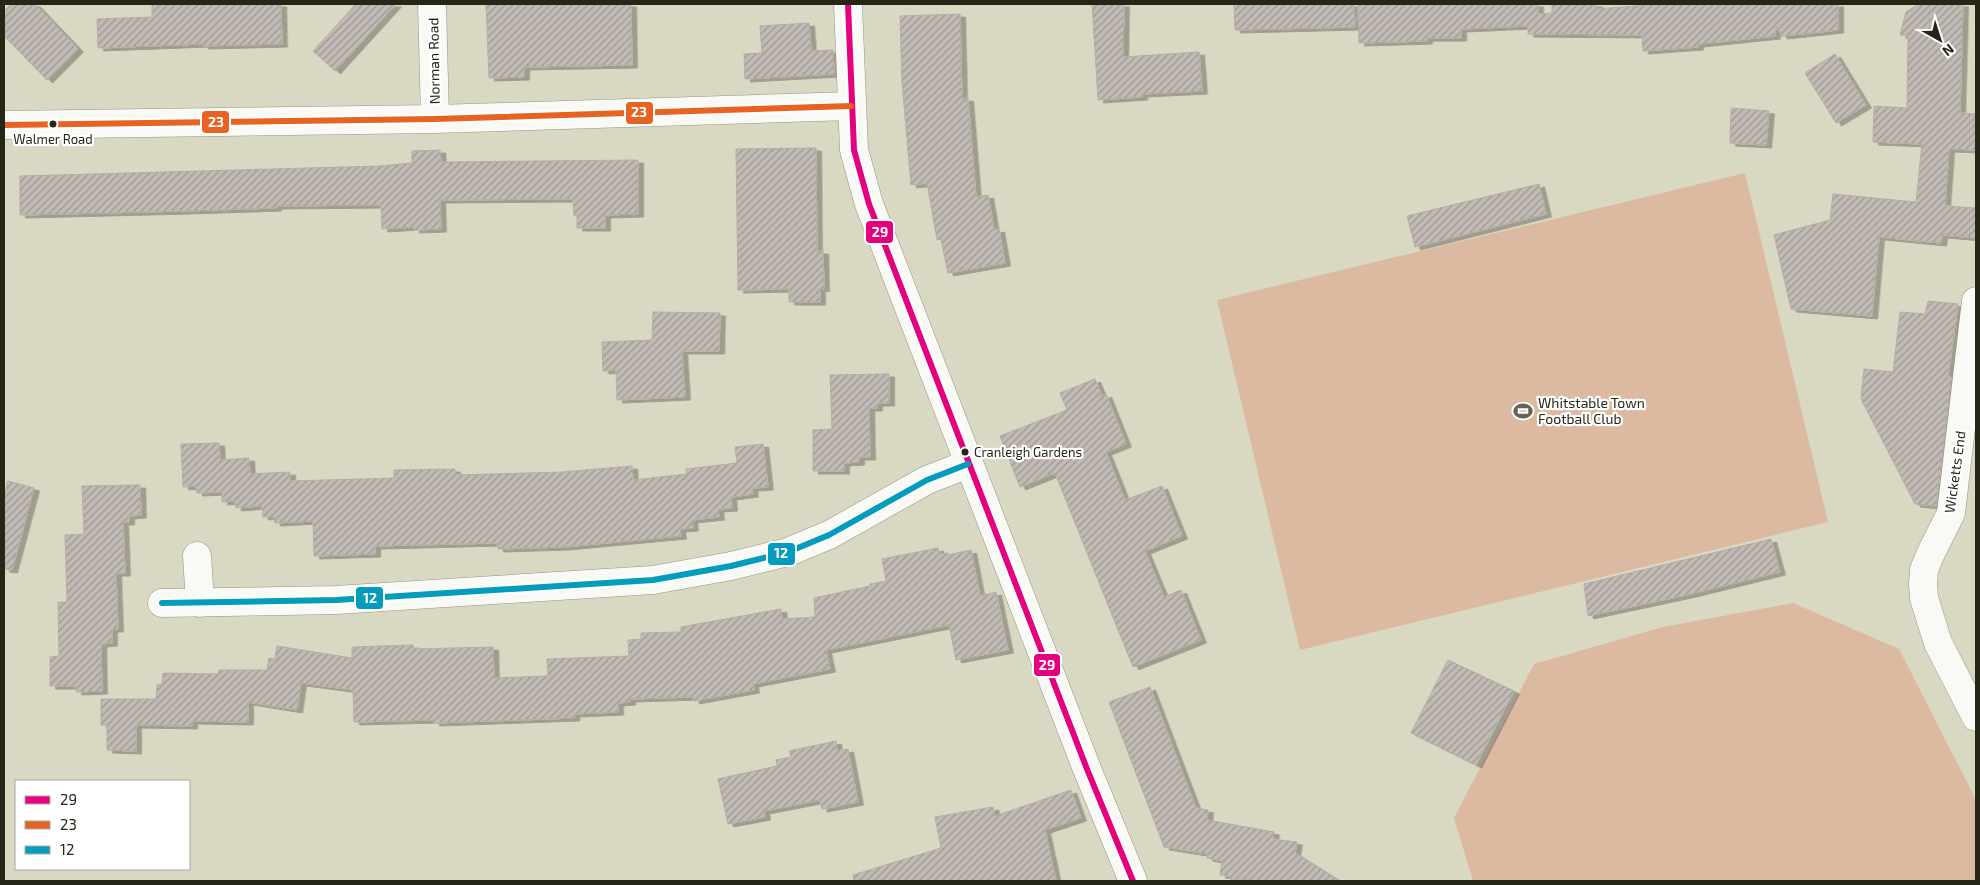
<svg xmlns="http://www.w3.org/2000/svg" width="1980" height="885" viewBox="0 0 1980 885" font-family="'Exo 2',sans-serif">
<defs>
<pattern id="building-hatch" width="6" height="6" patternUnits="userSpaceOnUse" patternTransform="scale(1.25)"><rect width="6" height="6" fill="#c2bab4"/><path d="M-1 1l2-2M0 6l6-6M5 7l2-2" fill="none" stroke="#9d9791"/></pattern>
<filter id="shadow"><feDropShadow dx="5.5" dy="3" stdDeviation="0" flood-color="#0004"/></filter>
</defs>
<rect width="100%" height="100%" fill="#d9d8c2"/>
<!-- grass -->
<path fill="#dbbaa1" d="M 1745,173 L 1828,522 L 1300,650 L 1217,300 Z
M 1793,603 L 1899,649 L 1976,800 L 1976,881 L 1473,881 L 1454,818 L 1534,664 L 1663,627 Z"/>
<!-- building -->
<path fill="url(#building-hatch)" stroke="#b4ada6" filter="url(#shadow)" d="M 11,4 L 35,4 L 78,49 L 47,80 L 4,36 L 4,11 Z
M 152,4 L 281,4 L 282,44 L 203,46 L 203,44 L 98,48 L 97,19 L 152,17 Z
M 356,4 L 396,4 L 335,71 L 313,51 Z
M 486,4 L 631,4 L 632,65 L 524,67 L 524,77 L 489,78 Z
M 1092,4 L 1124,4 L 1123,57 L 1199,52 L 1202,91 L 1142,94 L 1142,97 L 1098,100 Z
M 1234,4 L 1354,4 L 1355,27 L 1235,30 Z
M 1358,4 L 1538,4 L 1538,14 L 1552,13 L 1552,4 L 1597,4 L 1597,9 L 1660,4 L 1838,4 L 1838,30 L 1782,36 L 1776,26 L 1775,36 L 1698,44 L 1698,47 L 1643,51 L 1642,35 L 1528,34 L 1528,26 L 1461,29 L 1461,38 L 1427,38 L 1427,41 L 1359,43 Z
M 1919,4 L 1963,4 L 1960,113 L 1976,114 L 1976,150 L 1949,149 L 1945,206 L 1976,208 L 1976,238 L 1942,235 L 1941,243 L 1879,237 L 1872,316 L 1791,309 L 1774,235 L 1830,220 L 1833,194 L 1916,202 L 1922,144 L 1873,142 L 1874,106 L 1907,108 L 1908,36 L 1900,35 L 1906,12 Z
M 960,14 L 962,99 L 968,98 L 976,197 L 988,195 L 994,230 L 999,229 L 1005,263 L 948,273 L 941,239 L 937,240 L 927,183 L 911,185 L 902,82 L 900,16 Z
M 809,23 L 811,51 L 833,50 L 834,74 L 745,79 L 744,54 L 762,53 L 760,26 Z
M 1835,54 L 1866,105 L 1836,123 L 1805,73 Z
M 1731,108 L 1769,111 L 1766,145 L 1730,143 Z
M 816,148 L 817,251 L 823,251 L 824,289 L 820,288 L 820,302 L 789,302 L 789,289 L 738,290 L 736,149 Z
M 440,150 L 441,162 L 638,160 L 638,214 L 605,215 L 605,228 L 577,228 L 577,215 L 574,216 L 573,199 L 440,200 L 441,229 L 414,230 L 414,227 L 382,229 L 381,205 L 276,206 L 276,208 L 185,211 L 20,215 L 20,176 L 379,166 L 412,163 L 412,151 Z
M 1539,184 L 1546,214 L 1415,247 L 1407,216 Z
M 1928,301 L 1958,304 L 1948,377 L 1951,377 L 1936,506 L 1915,504 L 1861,399 L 1864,369 L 1893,372 L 1900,312 L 1925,314 Z
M 653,312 L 720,313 L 719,351 L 682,351 L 685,397 L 617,400 L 616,370 L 603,371 L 602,342 L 652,340 Z
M 889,374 L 889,403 L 877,403 L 877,408 L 869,408 L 870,457 L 859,457 L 859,462 L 844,463 L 844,471 L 813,471 L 813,430 L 832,429 L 830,375 Z
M 1095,379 L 1102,396 L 1106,394 L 1126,444 L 1106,452 L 1125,500 L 1162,486 L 1182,536 L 1145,551 L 1164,597 L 1181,590 L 1201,640 L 1133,667 L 1055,473 L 1020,487 L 1000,436 L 1067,410 L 1060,393 Z
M 219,443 L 220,460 L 249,458 L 250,474 L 290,472 L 290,481 L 394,478 L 394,470 L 455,469 L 455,475 L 562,472 L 632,466 L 633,480 L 687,474 L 686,469 L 737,463 L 735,447 L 763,444 L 768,487 L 752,488 L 753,494 L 731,497 L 732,508 L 718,509 L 719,517 L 692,520 L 693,528 L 680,529 L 681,536 L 564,547 L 498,549 L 497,543 L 375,546 L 375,554 L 314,556 L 313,521 L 275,523 L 274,516 L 263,517 L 262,506 L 236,508 L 235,501 L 222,502 L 222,492 L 197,493 L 196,486 L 183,487 L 181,444 Z
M 8,481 L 34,488 L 12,570 L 4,569 L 4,498 Z
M 140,485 L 141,515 L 129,516 L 129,522 L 123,522 L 125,573 L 116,573 L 118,629 L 112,629 L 112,643 L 101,644 L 102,691 L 76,692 L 76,686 L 50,686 L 50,657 L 59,656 L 58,602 L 67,602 L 65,535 L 84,534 L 82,486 Z
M 1771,539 L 1780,572 L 1691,594 L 1588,616 L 1584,584 Z
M 938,548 L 939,554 L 948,553 L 948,555 L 971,550 L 980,596 L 996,592 L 1008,650 L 956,660 L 949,625 L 826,650 L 830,669 L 753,684 L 754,690 L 694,701 L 693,697 L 630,699 L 630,702 L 618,703 L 618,712 L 574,714 L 574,718 L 434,723 L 434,720 L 354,722 L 353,690 L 301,683 L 297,710 L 248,702 L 248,722 L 192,721 L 192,726 L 136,725 L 136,751 L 107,750 L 107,725 L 101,725 L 101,699 L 156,699 L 157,685 L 162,684 L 163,673 L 218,674 L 219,670 L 267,670 L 269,658 L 275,659 L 277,646 L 352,658 L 352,647 L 413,645 L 413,649 L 493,647 L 494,678 L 548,676 L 547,659 L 629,656 L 628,640 L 641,639 L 641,633 L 681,632 L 681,627 L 781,609 L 782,619 L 815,617 L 814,598 L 870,586 L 870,584 L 886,581 L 882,559 Z
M 1448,660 L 1514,691 L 1476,765 L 1411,733 Z
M 1150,687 L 1196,808 L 1208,810 L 1207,820 L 1274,832 L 1273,839 L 1297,842 L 1295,853 L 1340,881 L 1249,881 L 1249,879 L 1231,880 L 1231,876 L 1220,875 L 1222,861 L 1207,858 L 1208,854 L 1164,847 L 1109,702 Z
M 836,741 L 837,751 L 848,749 L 858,802 L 822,809 L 820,800 L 764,811 L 765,817 L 728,824 L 718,779 L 777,766 L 776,760 L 791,757 L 789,751 Z
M 1071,790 L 1081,818 L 1045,830 L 1056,881 L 854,881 L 853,875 L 941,848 L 935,817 L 993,807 L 995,816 Z"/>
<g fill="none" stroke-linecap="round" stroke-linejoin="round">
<!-- minor casing -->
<g stroke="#949483" stroke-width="29">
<path id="minor" d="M 432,4 L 435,119
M 848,4 L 854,150 L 869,204 L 1087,769 L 1133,881
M 4,125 L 435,119 L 851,106
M 1976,301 L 1951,513 L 1930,555 L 1924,570 L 1923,584 L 1924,598 L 1938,643 L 1976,717
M 197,556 L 200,603
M 162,603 L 336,600 L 653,580 L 731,566 L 788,552 L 829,535 L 927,480 L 968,464"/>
</g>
<!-- minor -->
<use href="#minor" stroke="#f9f9f6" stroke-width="28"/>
<!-- bus-1 casing -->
<g stroke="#fff" stroke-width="10">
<path id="bus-1" d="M 848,4 L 854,150 L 869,204 L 1087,769 L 1133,881"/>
</g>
<!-- bus-2 casing -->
<g stroke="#fff" stroke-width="10">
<path id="bus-2" d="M 4,125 L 435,119 L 851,106"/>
</g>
<!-- bus-3 casing -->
<g stroke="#fff" stroke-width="10">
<path id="bus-3" d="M 162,603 L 336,600 L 653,580 L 731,566 L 788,552 L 829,535 L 927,480 L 968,464"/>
</g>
<!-- bus-1 -->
<use href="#bus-1" stroke="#e5007d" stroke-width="6"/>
<!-- bus-2 -->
<use href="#bus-2" stroke="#e86221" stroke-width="6"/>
<!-- bus-3 -->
<use href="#bus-3" stroke="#049cbc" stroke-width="6"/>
</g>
<!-- icons -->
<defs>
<g id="stadium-bare" transform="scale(1.5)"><path d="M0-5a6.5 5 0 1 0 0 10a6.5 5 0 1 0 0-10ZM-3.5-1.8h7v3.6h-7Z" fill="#656453" stroke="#fff" stroke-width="2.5" paint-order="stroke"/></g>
</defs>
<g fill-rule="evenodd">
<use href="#stadium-bare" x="1523" y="411"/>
</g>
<!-- markers -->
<g fill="#262617" stroke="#fff" stroke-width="2">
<circle cx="53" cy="124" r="4.5"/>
<circle cx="965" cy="452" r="4.5"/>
</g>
<g text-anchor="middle" stroke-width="4.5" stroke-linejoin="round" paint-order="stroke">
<!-- bus labels -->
<g font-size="13" fill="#262617" stroke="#fff">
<text x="53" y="144">Walmer Road</text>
<text x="974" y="457" text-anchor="start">Cranleigh Gardens</text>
</g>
<!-- street labels -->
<g font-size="14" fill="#262617" stroke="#fff">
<text transform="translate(434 61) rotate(-91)" y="5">Norman Road</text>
<text transform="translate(1955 472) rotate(-82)" y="5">Wicketts End</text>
</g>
<!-- poi labels -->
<g font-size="14" fill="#262617" stroke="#fff" text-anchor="start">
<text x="1538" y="408">Whitstable Town<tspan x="1538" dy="16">Football Club</tspan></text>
</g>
</g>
<g stroke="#fff" stroke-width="2">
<rect x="625" y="101" width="29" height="24" rx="5" fill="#e86221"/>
<rect x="201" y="110" width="29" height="24" rx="5" fill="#e86221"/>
<rect x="865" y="220" width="29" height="24" rx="5" fill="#e5007d"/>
<rect x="767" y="542" width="29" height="24" rx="5" fill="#049cbc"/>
<rect x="355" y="586" width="29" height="24" rx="5" fill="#049cbc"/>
<rect x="1033" y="653" width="28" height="24" rx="5" fill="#e5007d"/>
</g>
<g font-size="14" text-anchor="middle" font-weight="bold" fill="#fff">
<text x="639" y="117">23</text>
<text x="216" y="127">23</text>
<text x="880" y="237">29</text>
<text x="781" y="558">12</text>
<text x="370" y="603">12</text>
<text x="1047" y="670">29</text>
</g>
<!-- border -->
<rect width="1980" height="885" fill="none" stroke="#262617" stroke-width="10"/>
<!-- legend -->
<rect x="15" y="780" width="175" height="90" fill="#ffffff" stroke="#a8a8a2"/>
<rect x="25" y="796" width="25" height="8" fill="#e5007d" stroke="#a8a8a2"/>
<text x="60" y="805" font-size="15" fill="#262617">29</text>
<rect x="25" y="821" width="25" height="8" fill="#e86221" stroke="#a8a8a2"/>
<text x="60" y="830" font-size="15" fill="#262617">23</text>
<rect x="25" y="846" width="25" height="8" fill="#049cbc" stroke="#a8a8a2"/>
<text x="60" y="855" font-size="15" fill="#262617">12</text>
<!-- north arrow -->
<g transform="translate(1940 40) rotate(141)" stroke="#ffffff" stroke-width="4" paint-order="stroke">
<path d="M0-4L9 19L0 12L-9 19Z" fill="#262617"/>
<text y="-8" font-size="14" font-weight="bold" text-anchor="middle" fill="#262617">N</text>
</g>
</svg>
